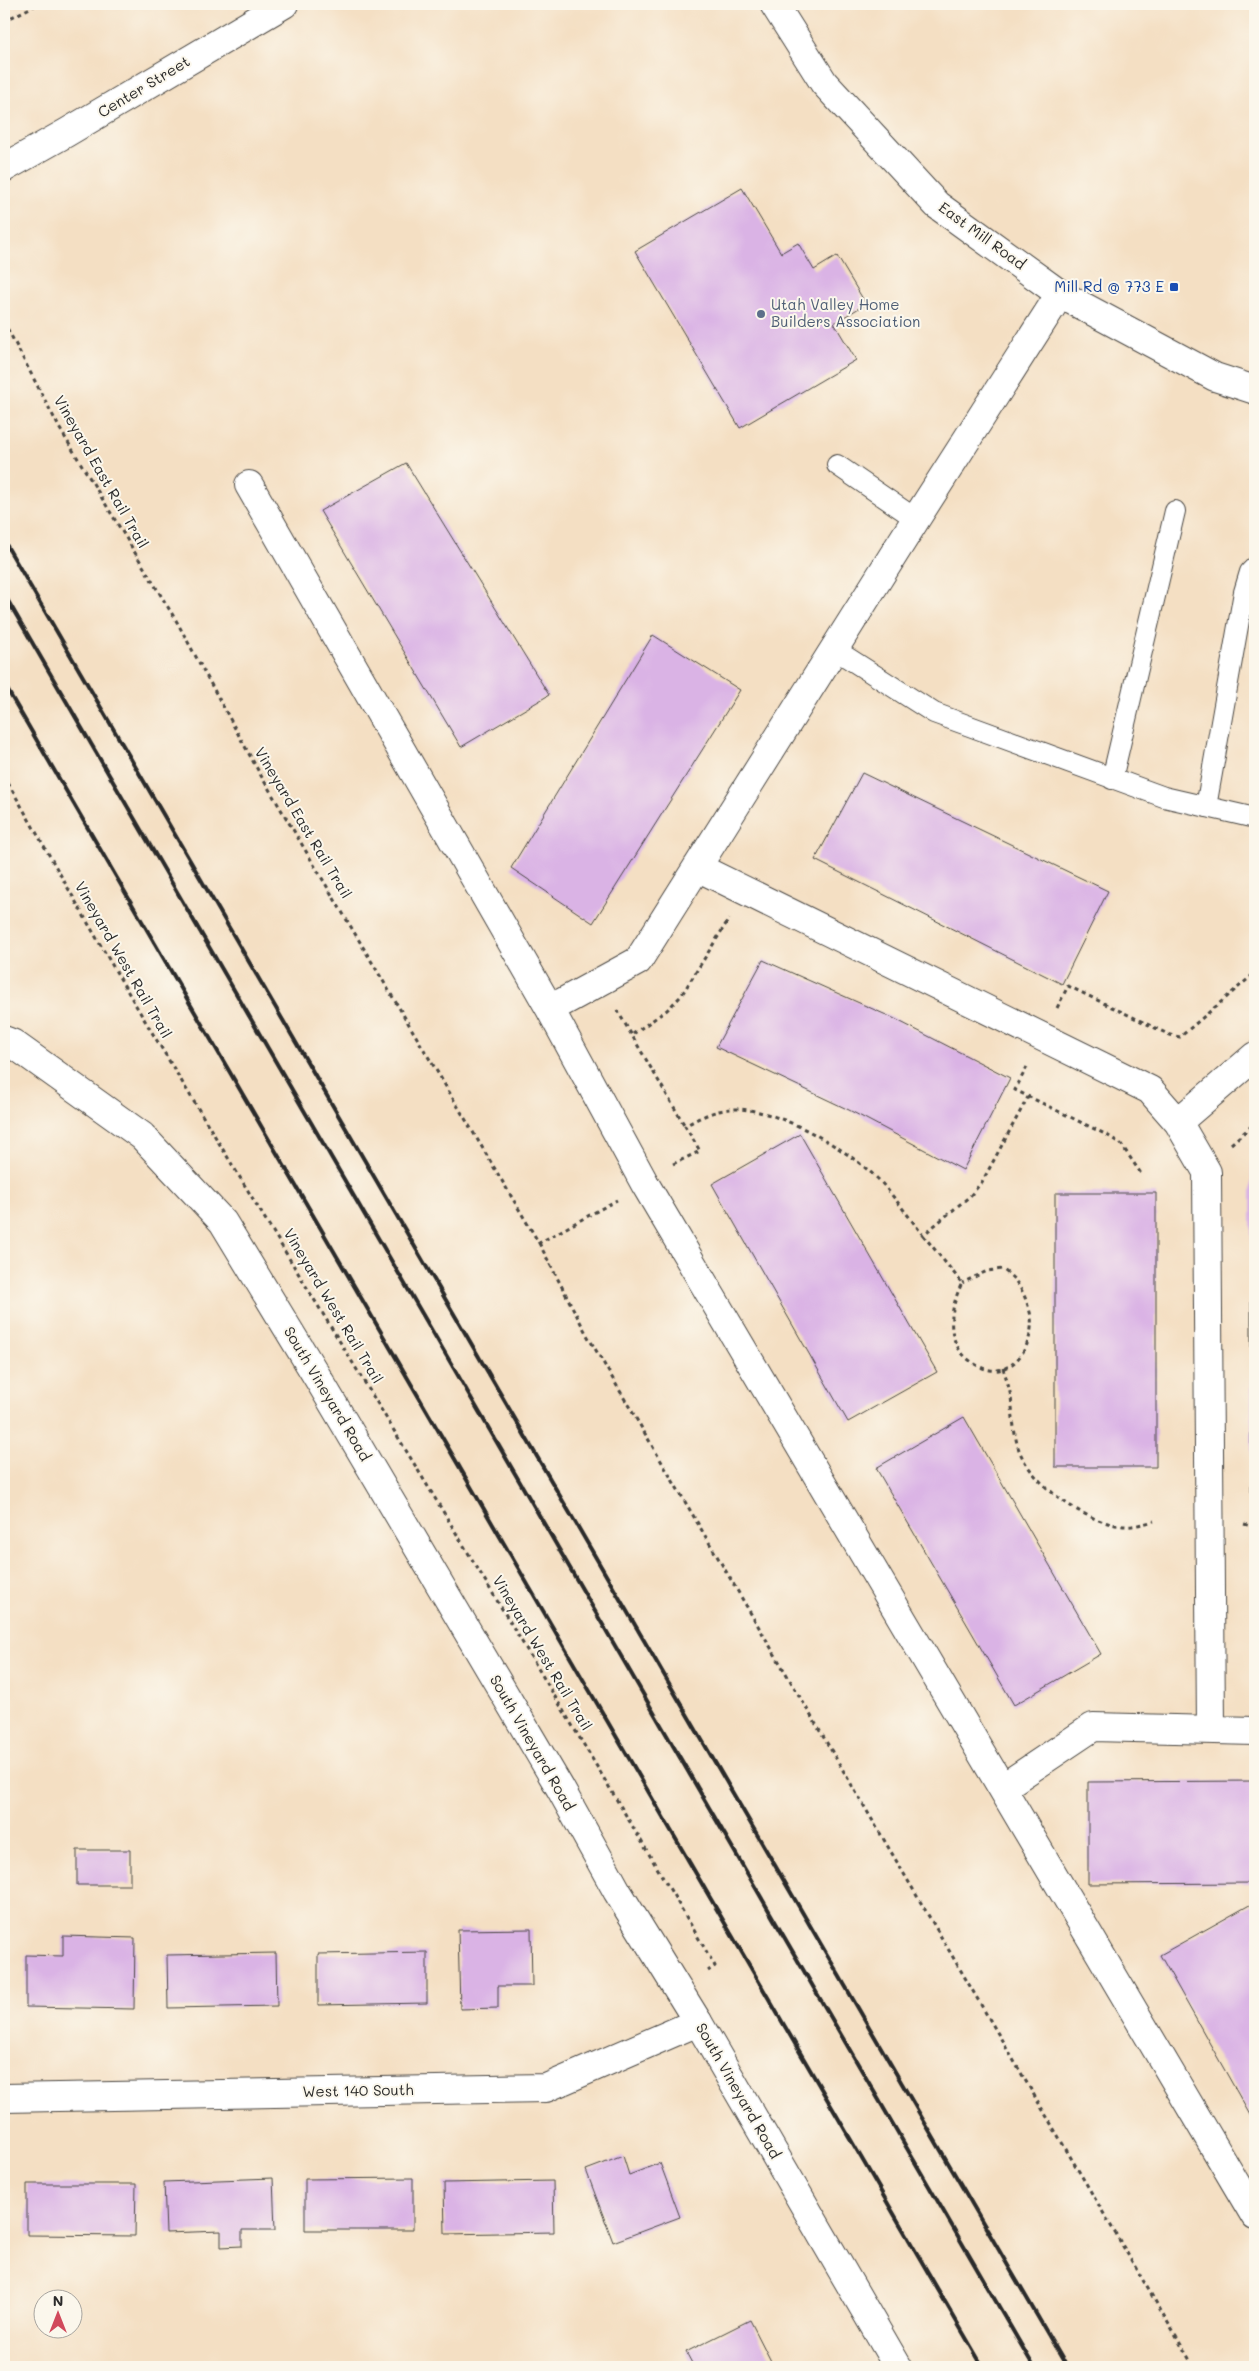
<svg xmlns="http://www.w3.org/2000/svg" width="1259" height="2371" viewBox="0 0 1259 2371" font-family="Mali,sans-serif">
<rect width="100%" height="100%" fill="#fbf7ec"/>
<filter id="ink" filterUnits="userSpaceOnUse"><feTurbulence type="fractalNoise" baseFrequency=".02" numOctaves="2"/><feDisplacementMap in="SourceGraphic" scale="10" xChannelSelector="R" yChannelSelector="G"/><feConvolveMatrix kernelMatrix="1 2 1 2 8 2 1 2 1" color-interpolation-filters="sRGB"/></filter>
<filter id="wash" filterUnits="userSpaceOnUse"><feTurbulence type="fractalNoise" baseFrequency=".0096" numOctaves="4" result="noise"/><feDisplacementMap in="SourceGraphic" scale="20" xChannelSelector="R" yChannelSelector="G"/><feGaussianBlur stdDeviation="1.12" result="paint"/><feColorMatrix in="noise" values="0 0 0 0 0 0 0 0 0 0 0 0 0 0 0 0 0 1.4 0 .05"/><feComposite in="paint" operator="in"/></filter>
<g filter="url(#wash)">
<rect width="100%" height="100%" fill="#f4dfc3"/>
<g id="blocks">
<!-- building -->
<path fill="#dab3e5" d="M 742,188 L 781,253 L 798,243 L 814,270 L 837,256 L 866,304 L 834,323 L 856,360 L 740,428 L 635,251 Z
M 406,463 L 549,695 L 461,747 L 320,511 Z
M 653,635 L 740,690 L 593,923 L 511,868 Z
M 862,773 L 1108,891 L 1062,984 L 815,860 Z
M 763,960 L 893,1018 L 1010,1078 L 963,1170 L 849,1110 L 716,1047 Z
M 800,1134 L 937,1372 L 848,1422 L 712,1184 Z
M 1251,1163 L 1255,1163 L 1255,1512 L 1251,1512 Z
M 1055,1193 L 1156,1193 L 1156,1467 L 1055,1467 Z
M 964,1417 L 1101,1654 L 1014,1705 L 876,1468 Z
M 1255,1781 L 1255,1883 L 1088,1884 L 1088,1782 Z
M 77,1850 L 130,1850 L 130,1885 L 77,1885 Z
M 1255,1902 L 1255,2124 L 1160,1955 Z
M 531,1929 L 532,1986 L 498,1986 L 498,2008 L 460,2009 L 458,1930 Z
M 63,1936 L 135,1938 L 134,2009 L 26,2007 L 26,1955 L 63,1956 Z
M 427,1952 L 427,2003 L 318,2005 L 318,1954 Z
M 276,1953 L 277,2006 L 168,2008 L 167,1955 Z
M 623,2156 L 629,2175 L 660,2163 L 680,2217 L 613,2242 L 586,2170 Z
M 273,2178 L 275,2230 L 242,2230 L 242,2246 L 221,2247 L 221,2231 L 166,2233 L 164,2182 Z
M 413,2178 L 413,2230 L 305,2230 L 305,2179 Z
M 553,2181 L 554,2232 L 445,2234 L 444,2183 Z
M 27,2184 L 136,2184 L 135,2236 L 27,2235 Z
M 750,2320 L 774,2367 L 694,2367 L 686,2352 Z"/>
</g>
</g>
<g filter="url(#ink)">
<use href="#blocks" fill-opacity="0" stroke="#494642" stroke-width="1"/>
<g fill="none" stroke-linecap="round" stroke-linejoin="round">
<!-- service casing -->
<g stroke="#494642" stroke-width="22">
<path id="service" d="M 837,465 L 916,519
M 834,649 L 934,713 L 1164,797 L 1255,818
M 1112,779 L 1175,511
M 1206,807 L 1244,592 L 1250,572 L 1255,567"/>
</g>
<!-- minor casing -->
<g stroke="#494642" stroke-width="30">
<path id="minor" d="M 249,485 L 550,1009 L 645,1184 L 1255,2216
M 697,867 L 1150,1090 L 1178,1122 L 1207,1172 L 1211,1730
M 550,1009 L 638,961 L 916,519 L 1060,294
M 1178,1122 L 1255,1056
M 1002,1788 L 1093,1727 L 1255,1731
M 4,2098 L 546,2088 L 698,2022"/>
</g>
<!-- tertiary casing -->
<g stroke="#494642" stroke-width="30">
<path id="tertiary" d="M 4,1040 L 12,1043 L 142,1136 L 223,1222 L 319,1380 L 560,1788 L 617,1891 L 698,2022 L 898,2367"/>
</g>
<!-- secondary casing -->
<g stroke="#494642" stroke-width="30">
<path id="secondary" d="M 774,4 L 824,83 L 937,205 L 1060,294 L 1215,377 L 1255,390
M 4,168 L 66,133 L 284,4"/>
</g>
<!-- path -->
<path stroke="#494642" stroke-width="3" stroke-dasharray="4 4" stroke-linecap="butt" d="M 4,21 L 38,4
M 4,322 L 60,429 L 177,622 L 260,774 L 539,1243 L 617,1200
M 4,776 C 53,861 100,946 150,1029 C 339,1342 531,1652 715,1966 L 708,1971
M 1057,1008 L 1068,986 L 1170,1035 L 1180,1037 L 1255,973
M 617,1010 L 685,1126
M 633,1034 L 667,1010 L 681,996 L 729,919
M 1027,1067 L 1015,1090 L 1107,1135 L 1121,1144 L 1142,1175
M 1231,1144 L 1255,1123
M 673,1164 L 700,1151 L 685,1126 C 702,1116 719,1108 739,1109 C 783,1111 849,1150 880,1181 C 895,1198 909,1217 923,1235 L 970,1196 L 982,1182 L 1028,1097
M 923,1235 L 962,1283 C 950,1308 944,1340 969,1360 C 976,1365 982,1369 990,1370 C 1020,1374 1038,1333 1029,1309 C 1024,1292 1017,1279 1002,1269 L 987,1271 L 962,1283
M 539,1243 L 587,1335 L 1194,2367
M 1003,1368 C 1006,1377 1009,1387 1011,1397 C 1013,1414 1013,1430 1018,1447 C 1030,1485 1092,1529 1132,1526 C 1139,1525 1147,1523 1154,1521
M 1244,1524 L 1255,1527"/>
<!-- service -->
<use href="#service" stroke="#fff" stroke-width="20"/>
<!-- minor -->
<use href="#minor" stroke="#fff" stroke-width="28"/>
<!-- tertiary -->
<use href="#tertiary" stroke="#fff" stroke-width="28"/>
<!-- secondary -->
<use href="#secondary" stroke="#fff" stroke-width="28"/>
<!-- rail -->
<path stroke="#2b2b2b" stroke-width="4" d="M 4,541 L 1067,2367
M 4,594 L 1034,2367
M 4,684 L 983,2367"/>
</g>
</g>
<!-- markers -->
<rect fill="#1a4fb4" stroke="#fbf7ec" stroke-width="2" x="1169" y="282" width="10" height="10" rx="2.5"/>
<circle fill="#5c6f8a" stroke="#fbf7ec" stroke-width="2" cx="761" cy="314" r="5"/>
<g text-anchor="middle" stroke-width="4" stroke-linejoin="round" paint-order="stroke">
<!-- street labels -->
<g font-size="15" fill="#2b2b2b" stroke="#fbf7ec">
<text transform="translate(144 87) rotate(-31)" y="5">Center Street</text>
<text transform="translate(982 236) rotate(36)" y="5">East Mill Road</text>
<text transform="translate(101 472) rotate(60)" y="5">Vineyard East Rail Trail</text>
<text transform="translate(303 823) rotate(59)" y="5">Vineyard East Rail Trail</text>
<text transform="translate(123 960) rotate(60)" y="5">Vineyard West Rail Trail</text>
<text transform="translate(333 1306) rotate(59)" y="5">Vineyard West Rail Trail</text>
<text transform="translate(327 1394) rotate(59)" y="5">South Vineyard Road</text>
<text transform="translate(542 1653) rotate(59)" y="5">Vineyard West Rail Trail</text>
<text transform="translate(532 1743) rotate(60)" y="5">South Vineyard Road</text>
<text transform="translate(358 2091) rotate(-1)" y="5">West 140 South</text>
<text transform="translate(738 2091) rotate(60)" y="5">South Vineyard Road</text>
</g>
<!-- transit labels -->
<g font-size="15" fill="#164399" stroke="#fbf7ec" text-anchor="end">
<text x="1164" y="292">Mill Rd @ 773 E</text>
</g>
<!-- service labels -->
<g font-size="15" fill="#4e5e75" stroke="#fbf7ec" text-anchor="start">
<text x="771" y="310">Utah Valley Home<tspan x="771" dy="17">Builders Association</tspan></text>
</g>
</g>
<!-- margin -->
<rect width="1259" height="2371" fill="none" stroke="#fbf7ec" stroke-width="20"/>
<!-- north arrow -->
<g transform="translate(58 2314)"><circle r="24" fill="#fbf7ec" stroke="#a8a59f"/>
<path d="M0-4L9 19L0 12L-9 19Z" fill="#d1495b"/>
<text y="-8" font-size="14" font-weight="bold" text-anchor="middle" fill="#2b2b2b">N</text>
</g>
</svg>
